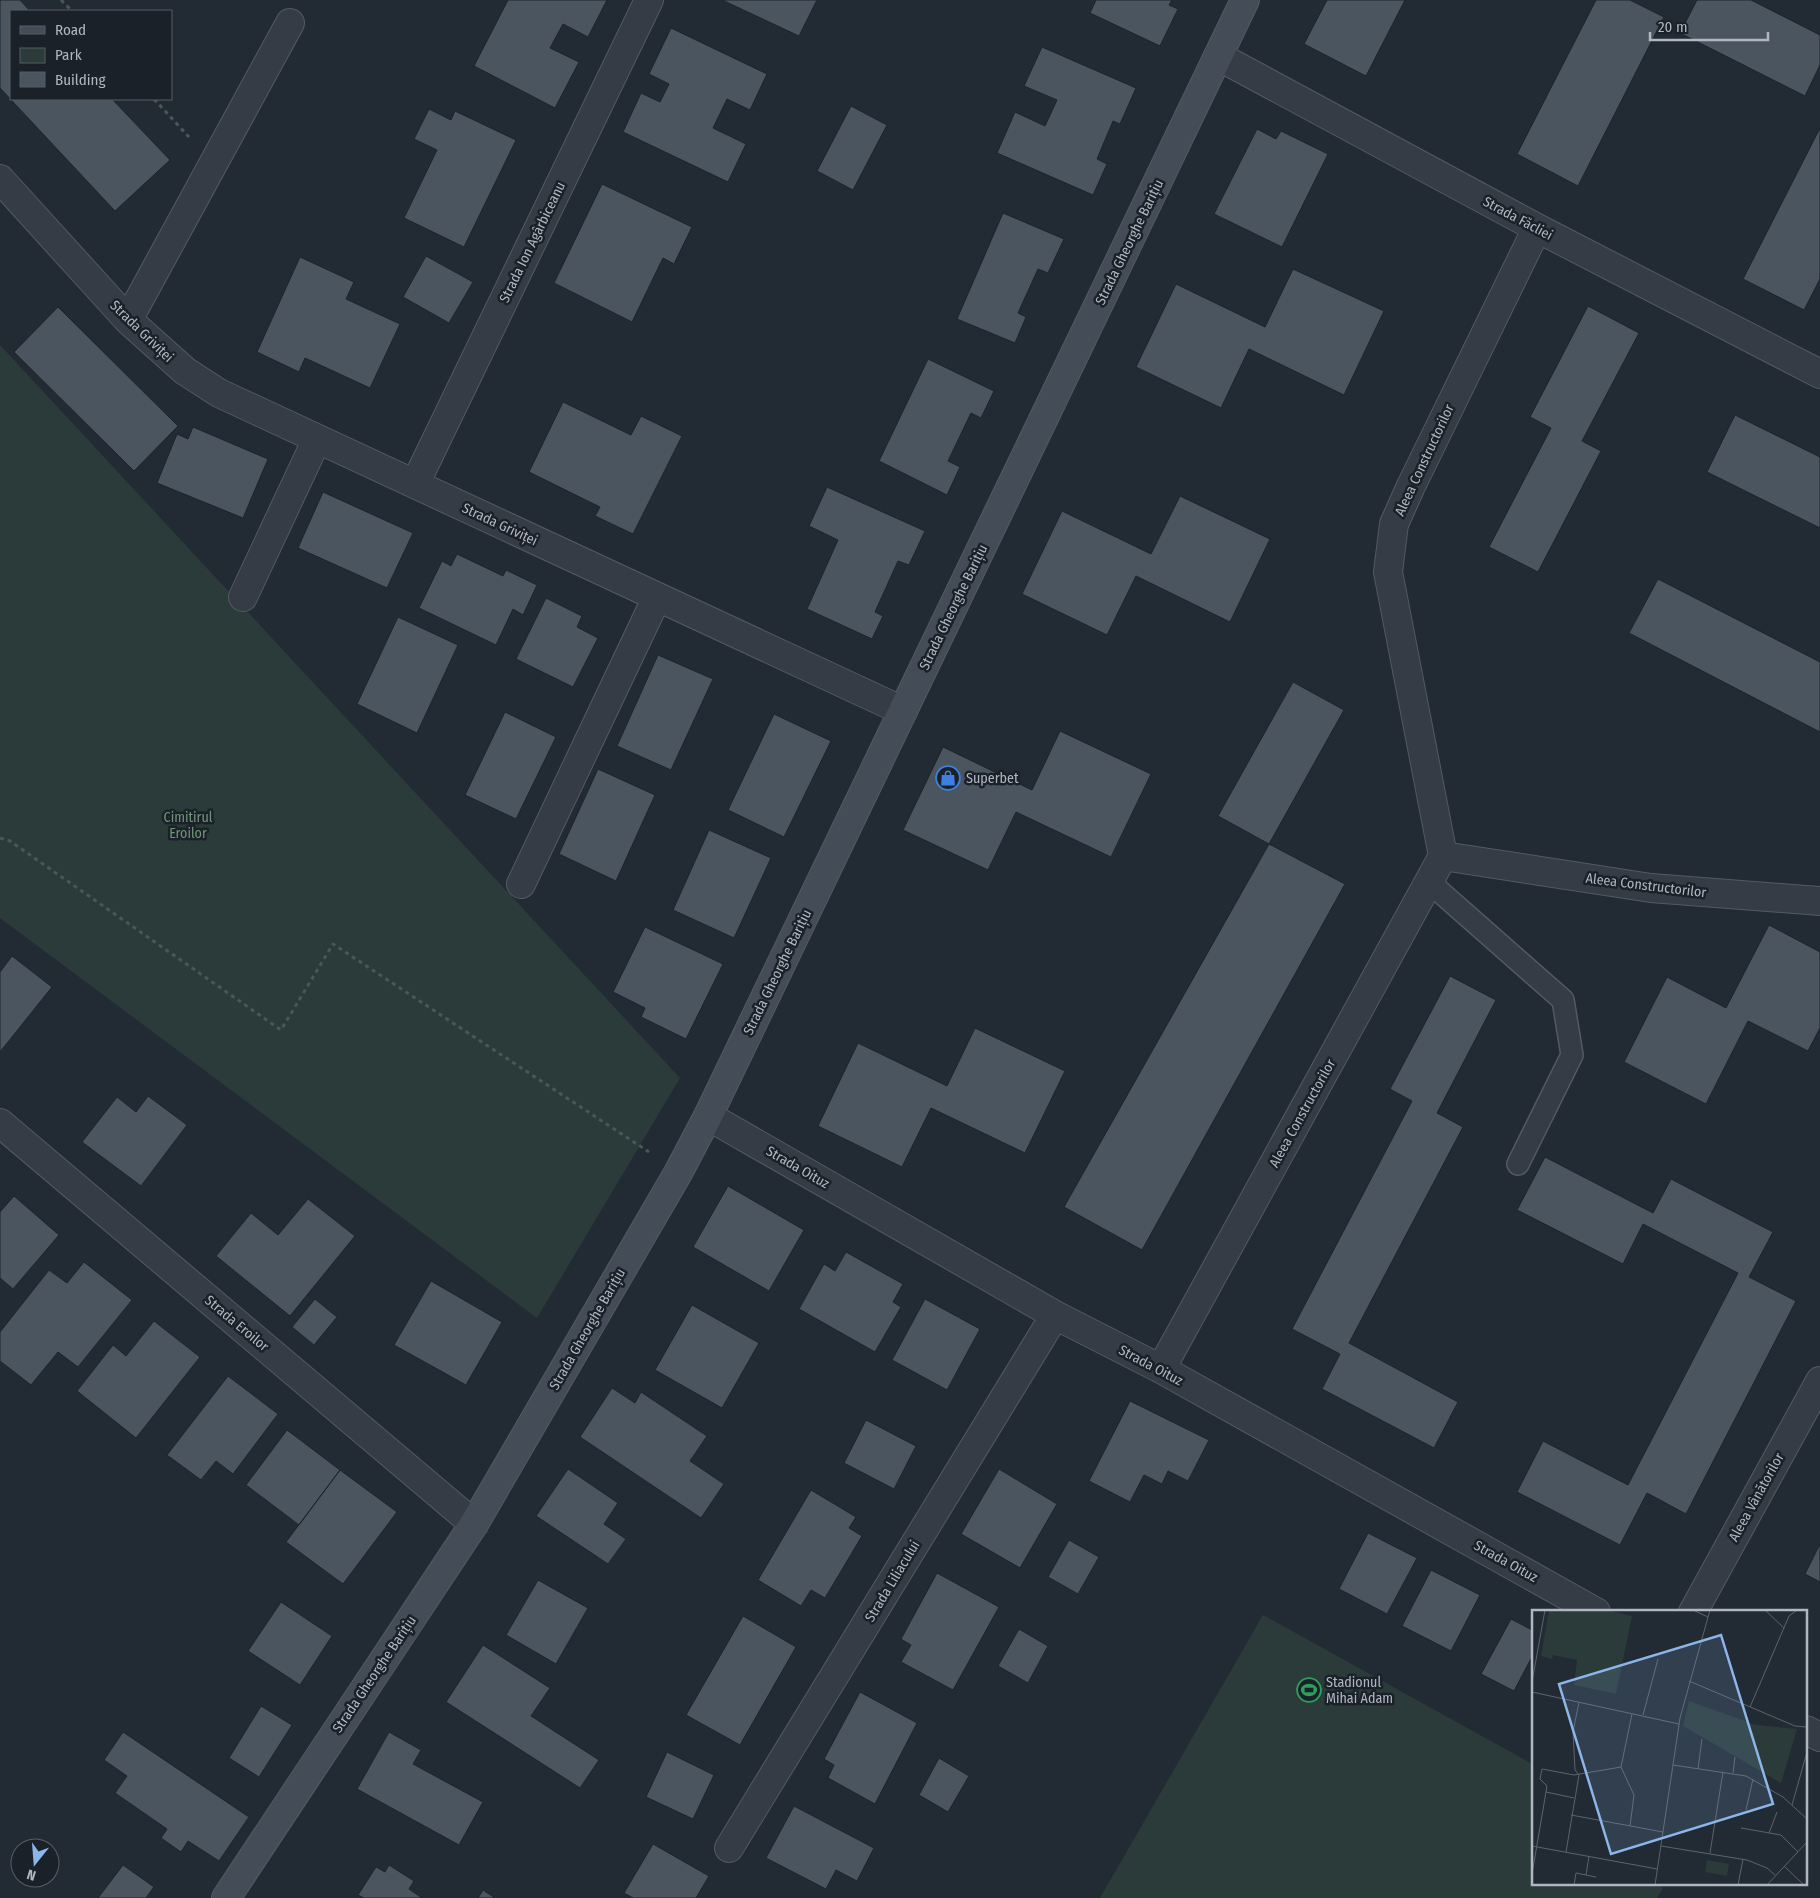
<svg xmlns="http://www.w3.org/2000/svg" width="1820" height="1898" viewBox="0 0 1820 1898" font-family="'Fira Sans Condensed',sans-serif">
<rect width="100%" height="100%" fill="#222b34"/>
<!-- green -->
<path fill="#2a3b3a" d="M 0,345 L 680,1078 L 537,1318 L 0,918 Z
M 1263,1615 L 1534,1765 L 1534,1884 L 1658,1884 L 1663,1888 L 1657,1898 L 1100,1898 Z"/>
<!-- building -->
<path fill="#4b555f" stroke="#1d232b" d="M 0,0 L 20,0 L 30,11 L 11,11 L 11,99 L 112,99 L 170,160 L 115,211 L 0,88 Z
M 508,0 L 607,0 L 588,37 L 563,24 L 550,48 L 579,62 L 555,108 L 474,66 Z
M 722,0 L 817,0 L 799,36 Z
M 1096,0 L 1172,0 L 1169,5 L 1178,9 L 1160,46 L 1090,13 Z
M 1327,0 L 1405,0 L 1366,76 L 1304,44 Z
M 1596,0 L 1630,0 L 1664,17 L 1578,186 L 1517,154 Z
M 1697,0 L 1751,0 L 1820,35 L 1820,65 L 1805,96 L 1680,33 Z
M 671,28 L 767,74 L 750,110 L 727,99 L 713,128 L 746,144 L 728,182 L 623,132 L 641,93 L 660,102 L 669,84 L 649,74 Z
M 1042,47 L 1136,88 L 1120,124 L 1113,121 L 1097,159 L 1107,164 L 1093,195 L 997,153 L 1015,112 L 1045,126 L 1057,100 L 1024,86 Z
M 851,106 L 887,125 L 853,190 L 817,171 Z
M 429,109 L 451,120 L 455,111 L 516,140 L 464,247 L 404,218 L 437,150 L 414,139 Z
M 1820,128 L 1820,279 L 1804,310 L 1743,279 Z
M 1257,129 L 1276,139 L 1281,131 L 1328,154 L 1282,247 L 1214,214 Z
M 602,184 L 692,227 L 674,264 L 663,258 L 632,322 L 554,283 Z
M 1003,213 L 1064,239 L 1048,273 L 1038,269 L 1018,313 L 1026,317 L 1015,343 L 957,319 Z
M 426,256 L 473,282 L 449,323 L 403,297 Z
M 300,257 L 354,282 L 346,299 L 400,324 L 370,388 L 305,358 L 299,372 L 257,352 Z
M 1293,269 L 1384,311 L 1344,395 L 1249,349 L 1221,408 L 1136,367 L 1176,284 L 1265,327 Z
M 1588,306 L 1639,333 L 1582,441 L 1601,451 L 1538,572 L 1489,547 L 1551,428 L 1530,417 Z
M 58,307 L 178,426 L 134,471 L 14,352 Z
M 928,359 L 994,391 L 981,418 L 971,413 L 948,461 L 960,467 L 947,495 L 879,461 Z
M 563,402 L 631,435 L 641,416 L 682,436 L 633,534 L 595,516 L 600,507 L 529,472 Z
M 1735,415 L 1820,457 L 1820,528 L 1707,472 Z
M 193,427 L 268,459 L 243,518 L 157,483 L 177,434 L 188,439 Z
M 827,487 L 925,531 L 909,565 L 898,561 L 875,612 L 883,616 L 872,639 L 807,609 L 838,540 L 809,526 Z
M 323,492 L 413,533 L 387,588 L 298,548 Z
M 1180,496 L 1270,539 L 1230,622 L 1136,576 L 1107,635 L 1022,594 L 1062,511 L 1151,554 Z
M 457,554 L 503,576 L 506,570 L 537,585 L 523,615 L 513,609 L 496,645 L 419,608 L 442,561 L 451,566 Z
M 1658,579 L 1820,662 L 1820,732 L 1629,633 Z
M 546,598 L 582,616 L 577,627 L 598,638 L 573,687 L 516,659 Z
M 398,617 L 458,645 L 417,733 L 357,704 Z
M 658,655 L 713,679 L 671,770 L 617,746 Z
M 1293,682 L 1344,710 L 1269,844 L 1218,816 Z
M 505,712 L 556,737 L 516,819 L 465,795 Z
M 774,714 L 831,741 L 784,837 L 728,810 Z
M 1060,731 L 1151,774 L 1111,857 L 1016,812 L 988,870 L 903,830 L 943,747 L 1032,790 Z
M 598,769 L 655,795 L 616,881 L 559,854 Z
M 709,830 L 771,858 L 734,938 L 673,910 Z
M 1269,844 L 1345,884 L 1142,1250 L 1064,1207 Z
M 1769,925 L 1820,952 L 1820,1028 L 1808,1051 L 1748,1021 L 1706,1104 L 1624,1062 L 1667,977 L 1726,1008 Z
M 645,927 L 723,964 L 686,1039 L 641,1017 L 645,1008 L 613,992 Z
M 12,956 L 52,987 L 0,1052 L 0,972 Z
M 1450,976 L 1496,1000 L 1437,1113 L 1463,1127 L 1349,1343 L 1458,1402 L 1434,1448 L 1322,1389 L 1340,1354 L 1292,1329 L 1412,1101 L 1390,1089 Z
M 975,1028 L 1065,1071 L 1025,1153 L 931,1108 L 902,1167 L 818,1126 L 858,1043 L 947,1086 Z
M 148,1096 L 187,1125 L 141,1186 L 82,1142 L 117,1097 L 136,1112 Z
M 1545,1157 L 1653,1213 L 1671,1179 L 1773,1232 L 1749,1277 L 1796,1301 L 1686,1514 L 1647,1493 L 1620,1545 L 1517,1492 L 1543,1441 L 1628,1485 L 1738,1273 L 1643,1224 L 1623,1264 L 1517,1210 Z
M 728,1186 L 804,1230 L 769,1291 L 693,1247 Z
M 14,1196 L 59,1235 L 13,1289 L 0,1278 L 0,1212 Z
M 308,1199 L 355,1236 L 290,1316 L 216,1256 L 251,1213 L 278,1235 Z
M 846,1252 L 903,1284 L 893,1302 L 901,1307 L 875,1352 L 799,1309 L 824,1264 L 835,1271 Z
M 84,1262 L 132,1300 L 78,1367 L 58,1352 L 31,1385 L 0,1361 L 0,1332 L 49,1270 L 67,1283 Z
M 431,1281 L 502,1322 L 466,1385 L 394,1345 Z
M 315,1299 L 337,1317 L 314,1345 L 292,1327 Z
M 925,1299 L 980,1329 L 947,1390 L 892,1360 Z
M 692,1305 L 759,1343 L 722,1408 L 655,1370 Z
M 154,1321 L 200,1357 L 136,1438 L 77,1391 L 113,1345 L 126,1356 Z
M 228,1376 L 278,1414 L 233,1474 L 216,1461 L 201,1480 L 167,1455 Z
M 612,1388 L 635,1403 L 641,1392 L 707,1436 L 690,1461 L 724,1484 L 701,1518 L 580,1437 Z
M 1130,1401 L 1209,1440 L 1188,1481 L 1168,1471 L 1162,1484 L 1144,1475 L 1130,1502 L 1089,1481 Z
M 866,1420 L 916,1446 L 894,1489 L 844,1463 Z
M 287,1430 L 340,1470 L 299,1525 L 246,1485 Z
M 568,1469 L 618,1503 L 604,1524 L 626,1539 L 608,1564 L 536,1516 Z
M 999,1469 L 1057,1504 L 1020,1568 L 961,1534 Z
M 340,1470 L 397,1512 L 343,1584 L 286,1542 Z
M 811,1490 L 856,1517 L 849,1528 L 862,1536 L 825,1598 L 811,1590 L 801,1606 L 758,1580 Z
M 1368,1533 L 1417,1558 L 1387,1614 L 1339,1589 Z
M 1069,1540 L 1099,1557 L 1078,1594 L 1048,1577 Z
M 1820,1544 L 1820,1582 L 1805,1574 Z
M 1431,1570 L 1480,1595 L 1451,1651 L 1402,1626 Z
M 937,1573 L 999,1607 L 953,1690 L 901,1662 L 911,1645 L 901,1639 Z
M 538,1580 L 588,1608 L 556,1664 L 506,1635 Z
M 281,1602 L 332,1636 L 300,1685 L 248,1651 Z
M 743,1616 L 796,1647 L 740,1745 L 686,1715 Z
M 1511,1619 L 1534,1631 L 1534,1653 L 1514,1691 L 1481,1674 Z
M 1019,1629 L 1048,1646 L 1028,1683 L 998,1666 Z
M 483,1645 L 550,1688 L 531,1716 L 599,1760 L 580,1788 L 446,1702 Z
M 860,1692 L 917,1723 L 875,1804 L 828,1778 L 834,1765 L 824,1759 Z
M 261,1706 L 292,1725 L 259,1777 L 229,1758 Z
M 123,1732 L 249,1817 L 219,1861 L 188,1841 L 181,1852 L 161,1838 L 167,1829 L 115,1793 L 127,1776 L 104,1760 Z
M 389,1732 L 421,1750 L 413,1764 L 483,1802 L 459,1845 L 357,1789 Z
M 667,1752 L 714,1775 L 693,1819 L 646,1797 Z
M 939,1758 L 969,1776 L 948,1812 L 919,1795 Z
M 794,1806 L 874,1848 L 857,1881 L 836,1870 L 826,1889 L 766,1858 Z
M 653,1844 L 709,1876 L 696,1898 L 633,1898 L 624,1893 Z
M 123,1865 L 154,1887 L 146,1898 L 98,1898 Z
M 389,1865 L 414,1881 L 409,1889 L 422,1898 L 364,1898 L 358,1895 L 376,1867 L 385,1872 Z
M 483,1890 L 495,1898 L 478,1898 Z"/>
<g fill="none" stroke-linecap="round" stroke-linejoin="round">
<!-- lane casing -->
<g stroke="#535a62" stroke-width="24">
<path id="lane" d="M 1429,882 L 1563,1000 L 1572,1055 L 1518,1164"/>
</g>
<!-- street casing -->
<g stroke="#535a62" stroke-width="30">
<path id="street" d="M 1218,56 L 1537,228 L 1820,374
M 0,179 L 128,320 L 185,371 L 219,393 L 903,711
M 1537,228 L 1411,486 L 1394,524 L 1388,572 L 1443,856 L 1651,888 L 1820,901
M 128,320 L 290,23
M 415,484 L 649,0
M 243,597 L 317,439
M 521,884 L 657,597
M 708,1116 L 1055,1315 L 1161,1369 L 1596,1612
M 0,1123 L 474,1524
M 1161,1369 L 1443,856
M 1693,1612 L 1820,1381
M 1806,1730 L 1820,1737
M 729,1848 L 1055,1315"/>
</g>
<!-- secondary casing -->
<g stroke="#535a62" stroke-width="30">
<path id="secondary" d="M 226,1898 L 474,1524 L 678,1173 L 708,1116 L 1245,0"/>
</g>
<!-- path -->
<path stroke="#485859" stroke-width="3" stroke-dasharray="4 4" stroke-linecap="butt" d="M 61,0 L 72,11
M 154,99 L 189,137
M 0,838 L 10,841 L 281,1030 L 333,944 L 649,1152"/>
<!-- lane -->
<use href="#lane" stroke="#353c45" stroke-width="21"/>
<!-- street -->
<use href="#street" stroke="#353c45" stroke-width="28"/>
<!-- secondary -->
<use href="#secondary" stroke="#444c57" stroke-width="28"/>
</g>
<!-- icons -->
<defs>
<g id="shop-ring" transform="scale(1.25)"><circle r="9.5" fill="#1b2129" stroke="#3f7fe0" stroke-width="1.5"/><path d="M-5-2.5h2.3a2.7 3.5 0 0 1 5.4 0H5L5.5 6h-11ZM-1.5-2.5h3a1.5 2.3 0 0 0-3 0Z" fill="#3f7fe0"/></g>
<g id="stadium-ring" transform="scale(1.25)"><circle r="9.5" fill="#1b2129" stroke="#2e9e5b" stroke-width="1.5"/><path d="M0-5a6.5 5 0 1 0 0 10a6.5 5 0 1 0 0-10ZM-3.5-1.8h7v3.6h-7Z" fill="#2e9e5b"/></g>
</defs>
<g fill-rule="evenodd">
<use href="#shop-ring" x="948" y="778"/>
<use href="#stadium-ring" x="1309" y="1690"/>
</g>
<g text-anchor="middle" stroke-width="5" stroke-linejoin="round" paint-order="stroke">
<!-- street labels -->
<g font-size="14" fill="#b0b7c1" stroke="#1b2129">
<text transform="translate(1518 218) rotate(28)" y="5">Strada Făcliei</text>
<text transform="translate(532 242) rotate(-64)" y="5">Strada Ion Agârbiceanu</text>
<text transform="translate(1129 242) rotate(-64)" y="5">Strada Gheorghe Barițiu</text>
<text transform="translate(142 331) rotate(44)" y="5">Strada Griviței</text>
<text transform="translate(1424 460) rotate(-65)" y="5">Aleea Constructorilor</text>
<text transform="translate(500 524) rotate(25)" y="5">Strada Griviței</text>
<text transform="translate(953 607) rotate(-64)" y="5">Strada Gheorghe Barițiu</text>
<text transform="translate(1646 885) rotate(7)" y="5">Aleea Constructorilor</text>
<text transform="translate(777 972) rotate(-64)" y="5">Strada Gheorghe Barițiu</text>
<text transform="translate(1302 1113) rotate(-61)" y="5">Aleea Constructorilor</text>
<text transform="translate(798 1167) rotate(30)" y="5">Strada Oituz</text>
<text transform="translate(237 1323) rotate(40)" y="5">Strada Eroilor</text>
<text transform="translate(587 1329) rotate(-60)" y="5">Strada Gheorghe Barițiu</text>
<text transform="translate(1151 1365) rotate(28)" y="5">Strada Oituz</text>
<text transform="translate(1756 1497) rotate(-61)" y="5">Aleea Vânătorilor</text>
<text transform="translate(1506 1561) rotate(29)" y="5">Strada Oituz</text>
<text transform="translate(892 1581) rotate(-59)" y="5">Strada Liliacului</text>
<text transform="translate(374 1674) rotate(-56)" y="5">Strada Gheorghe Barițiu</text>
</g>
<!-- poi labels -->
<g font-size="14" fill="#b0b7c1" stroke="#1b2129" text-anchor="start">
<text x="966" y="783">Superbet</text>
<text x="1326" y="1687">Stadionul<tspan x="1326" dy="16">Mihai Adam</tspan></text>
</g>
<!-- park labels -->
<g font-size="14" fill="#719578" stroke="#1b2129">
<text x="188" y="822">Cimitirul<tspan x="188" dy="16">Eroilor</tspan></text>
</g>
</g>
<!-- overview -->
<g transform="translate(1532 1610)">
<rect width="275" height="275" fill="#222b34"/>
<path d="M 17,0 L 75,0 L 100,6 L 84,84 L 42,75 L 45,50 L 21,45 L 20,49 L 9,46 ZM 157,91 L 224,115 L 265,119 L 249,173 L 151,116 ZM 175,250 L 197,254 L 195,266 L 173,262 Z" fill="#2a3b3a"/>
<path fill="none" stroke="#5b636c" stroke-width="1" d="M 161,0 L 176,7M 233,0 L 252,18M 157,71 L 263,116 L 275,117M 0,72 L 13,0M 0,82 L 147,114M 218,97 L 257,6 L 265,0M 111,105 L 126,49M 141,155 L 214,166 L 251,187 L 275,209M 89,157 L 100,104M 166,159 L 170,129M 201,163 L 203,147M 14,182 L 42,188M 260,195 L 275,142M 214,200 L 221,169M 39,205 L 131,222M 209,218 L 249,225 L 266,242M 237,223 L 245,202M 0,236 L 125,259M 129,236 L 215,250 L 235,258 L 243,265M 34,242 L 47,165 L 43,160 L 41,122 L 47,92M 178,243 L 191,162M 252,256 L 272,275M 0,264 L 15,176 L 8,169 L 10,159 L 42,165 L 89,157 L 102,185 L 98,216M 54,265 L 57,246M 42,275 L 44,263 L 64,267M 123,275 L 148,108 L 178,0M 206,275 L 211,249M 235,275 L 275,232"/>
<path fill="#8cb5e9" fill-opacity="0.15" stroke="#8cb5e9" stroke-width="2.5" d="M 189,25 L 241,194 L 79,244 L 27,74 Z"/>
<rect width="275" height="275" fill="none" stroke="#b0b7c1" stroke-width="2.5"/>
</g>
<!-- legend -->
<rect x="10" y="10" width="162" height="90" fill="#1b2129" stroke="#575d66"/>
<rect x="20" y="26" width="25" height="8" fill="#444c57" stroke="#575d66"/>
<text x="55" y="35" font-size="15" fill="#b0b7c1">Road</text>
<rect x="20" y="48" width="25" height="15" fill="#2a3b3a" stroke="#575d66"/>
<text x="55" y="60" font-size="15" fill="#b0b7c1">Park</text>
<rect x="20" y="72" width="25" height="15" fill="#4b555f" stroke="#575d66"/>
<text x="55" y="85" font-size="15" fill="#b0b7c1">Building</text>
<!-- north arrow -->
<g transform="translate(35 1863) rotate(197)"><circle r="24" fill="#1b2129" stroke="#575d66"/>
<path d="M0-4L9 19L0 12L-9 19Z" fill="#8cb5e9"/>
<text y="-8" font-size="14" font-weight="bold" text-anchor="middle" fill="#b0b7c1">N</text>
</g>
<!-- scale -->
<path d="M1650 32v8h118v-8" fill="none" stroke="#b0b7c1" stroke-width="2.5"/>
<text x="1658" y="32" font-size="15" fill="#b0b7c1" stroke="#1b2129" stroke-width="4" paint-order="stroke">20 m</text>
</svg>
